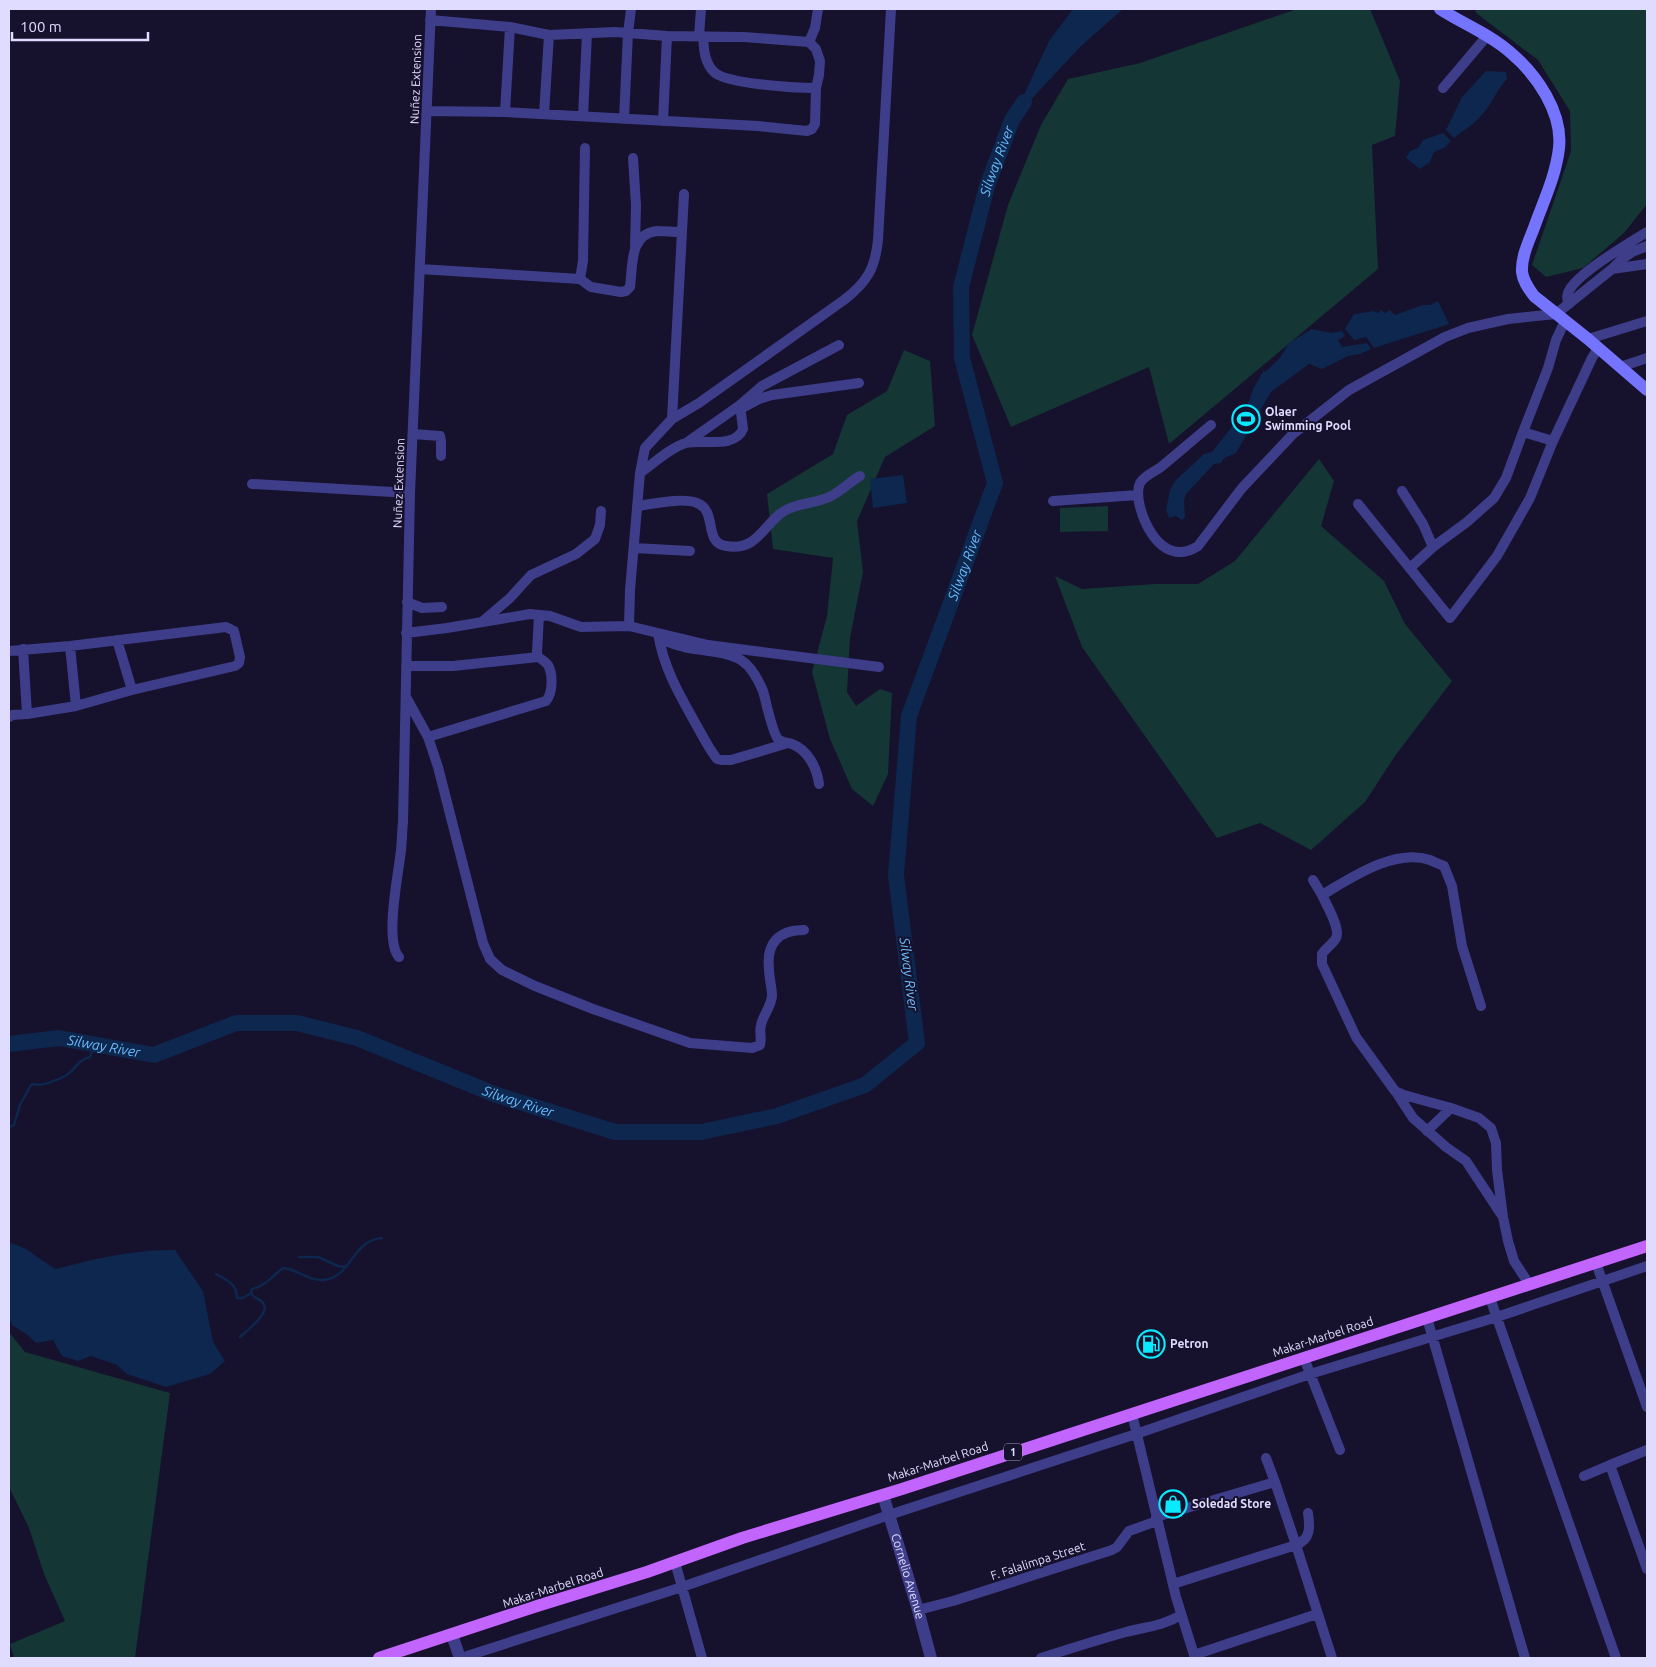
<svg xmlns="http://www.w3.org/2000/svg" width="1656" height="1667" viewBox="0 0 1656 1667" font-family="Ubuntu,sans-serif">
<rect width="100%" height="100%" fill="#16112c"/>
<!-- green -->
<path fill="#143634" d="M 1297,9 L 1370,9 L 1400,81 L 1395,136 L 1372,145 L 1378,269 L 1169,444 L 1149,367 L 1011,427 L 972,335 L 1008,205 L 1041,125 L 1068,79 L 1140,63 Z
M 1475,9 L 1647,9 L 1647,204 L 1624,233 L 1583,268 L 1546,277 L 1532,265 L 1571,151 L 1570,111 L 1538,60 L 1476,13 Z
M 904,350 L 930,361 L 935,426 L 885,457 L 857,521 L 863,572 L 850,638 L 847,692 L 856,706 L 880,689 L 892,693 L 888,774 L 873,806 L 852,789 L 830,739 L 812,672 L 827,616 L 833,558 L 773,549 L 767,494 L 833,454 L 847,415 L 887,391 Z
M 1319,459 L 1334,481 L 1321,526 L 1384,581 L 1405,624 L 1452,681 L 1395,756 L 1365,802 L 1311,850 L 1260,823 L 1217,838 L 1082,647 L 1055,576 L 1082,589 L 1155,584 L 1198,584 L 1235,561 Z
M 1108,506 L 1108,531 L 1060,532 L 1060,508 Z
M 9,1332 L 25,1352 L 170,1393 L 135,1658 L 14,1658 L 10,1644 L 65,1621 L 44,1574 L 29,1528 L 9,1487 Z"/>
<!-- water -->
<path fill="#0d274f" d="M 1073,9 L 1123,9 L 1080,47 L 1012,120 L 1049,41 Z
M 1486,71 L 1506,72 L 1507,79 C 1496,90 1491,107 1479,118 C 1472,126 1462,131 1454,138 L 1446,130 L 1462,97 Z
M 1443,133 L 1451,141 L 1444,148 L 1434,152 L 1430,162 L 1420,169 L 1406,158 L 1410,151 L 1418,148 L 1423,140 Z
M 1438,301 L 1449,324 L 1374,348 L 1366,337 L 1354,340 L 1345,329 L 1354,314 L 1374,311 L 1378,313 L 1381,310 L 1385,313 L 1390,310 L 1395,315 L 1423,305 L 1430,305 Z
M 1312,329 L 1331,333 L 1342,331 L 1345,336 L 1338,340 L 1342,347 L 1367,343 L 1371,349 L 1360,354 L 1348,356 L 1322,369 L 1309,364 L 1271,392 L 1236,453 L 1224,458 L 1221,463 L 1214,464 L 1186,494 L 1184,501 L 1185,517 L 1182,520 L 1176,516 L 1169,518 L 1166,510 L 1170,490 L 1175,481 L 1204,454 L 1212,452 L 1246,409 L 1254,387 L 1264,370 L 1265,372 L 1279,359 L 1289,343 Z
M 903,475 L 907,503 L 873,508 L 870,479 Z
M 9,1242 L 26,1249 L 55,1269 C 95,1259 134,1249 175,1250 L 203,1291 L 213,1342 L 225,1361 L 210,1374 L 166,1387 L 127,1374 L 117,1365 L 91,1356 L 78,1361 L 62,1356 L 53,1340 L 36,1343 L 29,1336 L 12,1325 L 9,1317 Z"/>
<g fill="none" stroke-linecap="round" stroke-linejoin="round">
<!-- stream -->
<path stroke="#0d274f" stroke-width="2.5" d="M 9,1127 L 14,1125 L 20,1105 L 31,1085 L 34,1084 C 40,1087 58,1080 65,1076 C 75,1071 78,1059 90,1057 L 92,1050 L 91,1038
M 299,1257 L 318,1257 L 338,1266 L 345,1267
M 216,1274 C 228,1281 236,1283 237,1298 L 243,1298 L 251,1293
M 240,1337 C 246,1331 272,1312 263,1303 C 259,1298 254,1299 251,1293 L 252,1289 C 266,1286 272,1276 283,1268 C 298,1269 307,1281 324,1280 C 352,1277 351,1241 382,1238"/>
<!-- river -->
<path stroke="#0d274f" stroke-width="16" id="s1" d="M 9,1044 L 59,1038 L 154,1055 L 236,1023 L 297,1023 L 357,1038 L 494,1094 L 615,1132 L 701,1132 L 777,1116 L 865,1085 L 917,1043 L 896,875 L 909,716 L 995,483 L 962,358 L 961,287 L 987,186 L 1012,120 L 1024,102"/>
<!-- minor -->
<path stroke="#3e3d8a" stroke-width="10" d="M 699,36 L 701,9
M 703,36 C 704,49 704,62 714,72 C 726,84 797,88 816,88
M 809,42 L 815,28 L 818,9
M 1443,88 L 1487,36
M 427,111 L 505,112 L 758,126 L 807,131 L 812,129 L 815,124 L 816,88 L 819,75 L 820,61 L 816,49 L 809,42 L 744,37 L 667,36 L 615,32 L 549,35 L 510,27 L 430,20
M 505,112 L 510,27
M 544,114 L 549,35
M 583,116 L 587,34
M 624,119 L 628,33 L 631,9
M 663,121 L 667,36
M 633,158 L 636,205 L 635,247
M 420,269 L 580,279 L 583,261 L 585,148
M 1612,269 L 1647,264
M 580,279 L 591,287 L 621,292 L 626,291 L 630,287 C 633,266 629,234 657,231 C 665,231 673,232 681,232
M 1569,304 C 1566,299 1567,293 1570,289 C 1581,271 1628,244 1647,232
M 1588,339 L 1647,321
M 1620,367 L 1647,358
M 742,408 L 759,399 L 772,395 L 859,383
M 672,419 L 684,194
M 1211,425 C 1194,439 1178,453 1161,467 C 1154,472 1144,476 1140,483 C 1137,489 1138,496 1139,502 C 1144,529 1166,567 1198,546 L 1242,488 L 1293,434 L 1349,390 L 1445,337 L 1468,328 L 1508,319 L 1556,314 L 1612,269 L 1621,260 L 1632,252 L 1647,246
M 1523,432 L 1548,368 L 1556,340 L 1565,321
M 413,434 L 440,436 L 441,441 L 441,456
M 686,443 L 740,405
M 640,473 L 645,448 L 672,419 L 699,403 L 844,300 C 867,282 875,269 878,240 L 891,9
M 252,484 L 410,493
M 1402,491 L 1423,524 L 1433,547
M 1053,501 L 1138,495
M 1358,504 L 1450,618 L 1497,556 L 1530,498 L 1553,441 L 1592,358 L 1598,348
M 637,506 C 652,504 683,497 697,503 C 718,511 703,543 726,546 C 760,552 764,520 788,509 C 801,503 816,503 829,497 C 841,492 849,482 860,476
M 634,548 L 690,551
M 1410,568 L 1433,547 L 1467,522 L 1494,498 L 1506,478 L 1523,432 L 1553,441
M 407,602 L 422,608 L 442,607
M 483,621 L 510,598 L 531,575 L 576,554 L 595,539 L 600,525 L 601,511
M 629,626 L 630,590 L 640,473 C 653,464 671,447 686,443 C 701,439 735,449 743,429 L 740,405 L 762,386 L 839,345
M 406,633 L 447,628 L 530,614 L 550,616 L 581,627 L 629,626 L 708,645 L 879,667
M 658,633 C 663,667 680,696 697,726 C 703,737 709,749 717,759 L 721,760 L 731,760 L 788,743
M 659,638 C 667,642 676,645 684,647 C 702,651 725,651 741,660 C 752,667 758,679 763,691 C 766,701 772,732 778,739 C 782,743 787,742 792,744 C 808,750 817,768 819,784
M 117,640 L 132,690
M 70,646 L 76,706
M 23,649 L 27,714
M 9,651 L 70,646 L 226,627 L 234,631 L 240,657 L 239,663 L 235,666 L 132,690 L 76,706 L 27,714 L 12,715 L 9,717
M 406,666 L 453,666 L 538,657 L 537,652 L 539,615
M 406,697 L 428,737 L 438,767 L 483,943 L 490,959 L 502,970 L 535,986 L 593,1009 L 690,1043 L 752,1048 L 760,1045 C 762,1038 759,1032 761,1025 C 763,1015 771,1007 772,996 C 772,987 769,978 769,969 C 766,943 779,930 804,930
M 428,737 L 546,701 C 553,693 553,674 548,665 C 546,662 541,659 538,657
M 1313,880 L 1322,895
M 399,957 C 384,941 399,871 401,850 C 402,841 402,831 403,822 L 410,493 L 431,9
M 1481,1006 L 1462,946 L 1452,886 L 1444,866 C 1439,864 1434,862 1430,860 C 1394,848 1351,878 1322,895 C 1326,904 1341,929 1336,938 C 1333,944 1326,948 1322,954 L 1322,964 L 1356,1037 L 1395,1091 L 1404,1095 L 1451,1108 L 1479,1118 L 1491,1128 L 1496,1143 L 1497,1170 L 1503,1217 L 1508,1241 L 1514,1261 L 1529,1284
M 1396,1092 L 1413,1118 L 1446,1147 L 1466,1161 L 1501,1214
M 1427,1131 L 1451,1108
M 1596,1263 L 1647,1407
M 1490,1298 L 1616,1658
M 1427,1318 L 1525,1658
M 1304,1358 L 1340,1450
M 1132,1414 L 1176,1597 L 1195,1658
M 1647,1450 L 1610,1465 L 1647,1569
M 1584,1476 L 1610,1465
M 1308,1513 C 1310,1527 1311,1539 1296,1545 L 1332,1658
M 1156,1517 L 1275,1482
M 675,1562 L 702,1658
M 1173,1584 L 1296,1545 L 1275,1482 L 1266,1458
M 918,1610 L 953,1601 L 1112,1550 L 1117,1547 L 1129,1531 L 1157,1521
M 1194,1655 L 1317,1614
M 467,1656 L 682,1587 L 889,1515 L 1136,1434 L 1310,1374 L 1497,1317 L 1647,1266
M 1041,1658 C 1069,1649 1097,1640 1126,1632 C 1145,1627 1163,1626 1181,1615"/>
<!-- tertiary -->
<g stroke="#3e3d8a" stroke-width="12">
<path id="s2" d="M 883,1495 L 918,1610 L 931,1658"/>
<path d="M 452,1635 L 460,1658"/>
</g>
<!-- secondary -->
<path stroke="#7574fe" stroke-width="12" d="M 1440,9 C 1463,24 1490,34 1511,53 C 1537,75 1563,113 1559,148 C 1556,175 1544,200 1535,225 C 1530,239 1521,256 1522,272 C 1523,281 1528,288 1534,296 L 1588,339 L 1647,390"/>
<!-- primary -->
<path stroke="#c264fe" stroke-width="12" d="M 379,1658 L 537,1606 L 647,1572 L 742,1538 L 902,1489 L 1647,1246"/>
</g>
<!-- icons -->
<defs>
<g id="stadium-ring" transform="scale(1.4375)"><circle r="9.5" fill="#16112c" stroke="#09eafe" stroke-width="1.5"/><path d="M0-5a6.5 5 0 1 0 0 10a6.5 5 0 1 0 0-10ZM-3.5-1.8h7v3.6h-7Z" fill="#09eafe"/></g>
<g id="fuel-ring" transform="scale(1.4375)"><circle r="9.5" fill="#16112c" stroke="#09eafe" stroke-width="1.5"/><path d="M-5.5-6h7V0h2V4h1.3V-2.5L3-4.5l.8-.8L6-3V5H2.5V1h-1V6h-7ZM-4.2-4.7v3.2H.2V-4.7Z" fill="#09eafe"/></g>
<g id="shop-ring" transform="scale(1.4375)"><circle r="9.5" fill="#16112c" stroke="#09eafe" stroke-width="1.5"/><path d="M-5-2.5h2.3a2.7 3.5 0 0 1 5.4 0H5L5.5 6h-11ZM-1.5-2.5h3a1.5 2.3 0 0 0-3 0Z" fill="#09eafe"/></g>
</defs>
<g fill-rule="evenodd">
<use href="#stadium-ring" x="1246" y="419"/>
<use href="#fuel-ring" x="1151" y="1344"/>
<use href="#shop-ring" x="1173" y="1504"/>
</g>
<g text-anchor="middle" stroke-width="4" stroke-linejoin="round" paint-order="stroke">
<!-- shield labels -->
<rect fill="#16112c" stroke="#a39fc0" stroke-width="1" x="1004" y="1443.5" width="18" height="17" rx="4"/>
<g font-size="11" font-weight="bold" fill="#e0dcff">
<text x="1013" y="1456">1</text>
</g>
<!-- street labels -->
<g font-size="12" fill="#e0dcff" stroke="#16112c">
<text transform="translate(416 79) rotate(-88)" y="4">Nuñez Extension</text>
<text transform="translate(399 483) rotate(-88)" y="4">Nuñez Extension</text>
<text transform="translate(1323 1337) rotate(-18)" y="4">Makar-Marbel Road</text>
<text transform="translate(938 1462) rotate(-18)" y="4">Makar-Marbel Road</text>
<text transform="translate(1038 1561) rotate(-18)" y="4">F. Falalimpa Street</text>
<text dy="4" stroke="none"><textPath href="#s2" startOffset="85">Cornelio Avenue</textPath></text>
<text transform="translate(553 1588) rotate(-18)" y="4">Makar-Marbel Road</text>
</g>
<!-- poi labels -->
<g font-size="12" font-weight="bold" fill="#e0dcff" stroke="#16112c" text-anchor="start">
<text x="1265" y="416">Olaer<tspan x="1265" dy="14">Swimming Pool</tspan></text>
<text x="1170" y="1348">Petron</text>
<text x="1192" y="1508">Soledad Store</text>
</g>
<!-- water labels -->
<g font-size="14" font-style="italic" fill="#6bbdfe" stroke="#16112c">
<text dy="5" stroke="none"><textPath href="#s1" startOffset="1865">Silway River</textPath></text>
<text dy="5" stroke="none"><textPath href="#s1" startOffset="1446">Silway River</textPath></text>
<text transform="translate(909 974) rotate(83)" y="5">Silway River</text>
<text dy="5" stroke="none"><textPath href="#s1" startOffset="96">Silway River</textPath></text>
<text dy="5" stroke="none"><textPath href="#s1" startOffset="531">Silway River</textPath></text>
</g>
</g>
<!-- border -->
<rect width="1656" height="1667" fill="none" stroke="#e0dcff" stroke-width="20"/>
<!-- scale -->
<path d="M12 32v8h136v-8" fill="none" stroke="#e0dcff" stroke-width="2.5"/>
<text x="20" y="32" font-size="15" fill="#e0dcff" stroke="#16112c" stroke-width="4" paint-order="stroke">100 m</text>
</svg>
